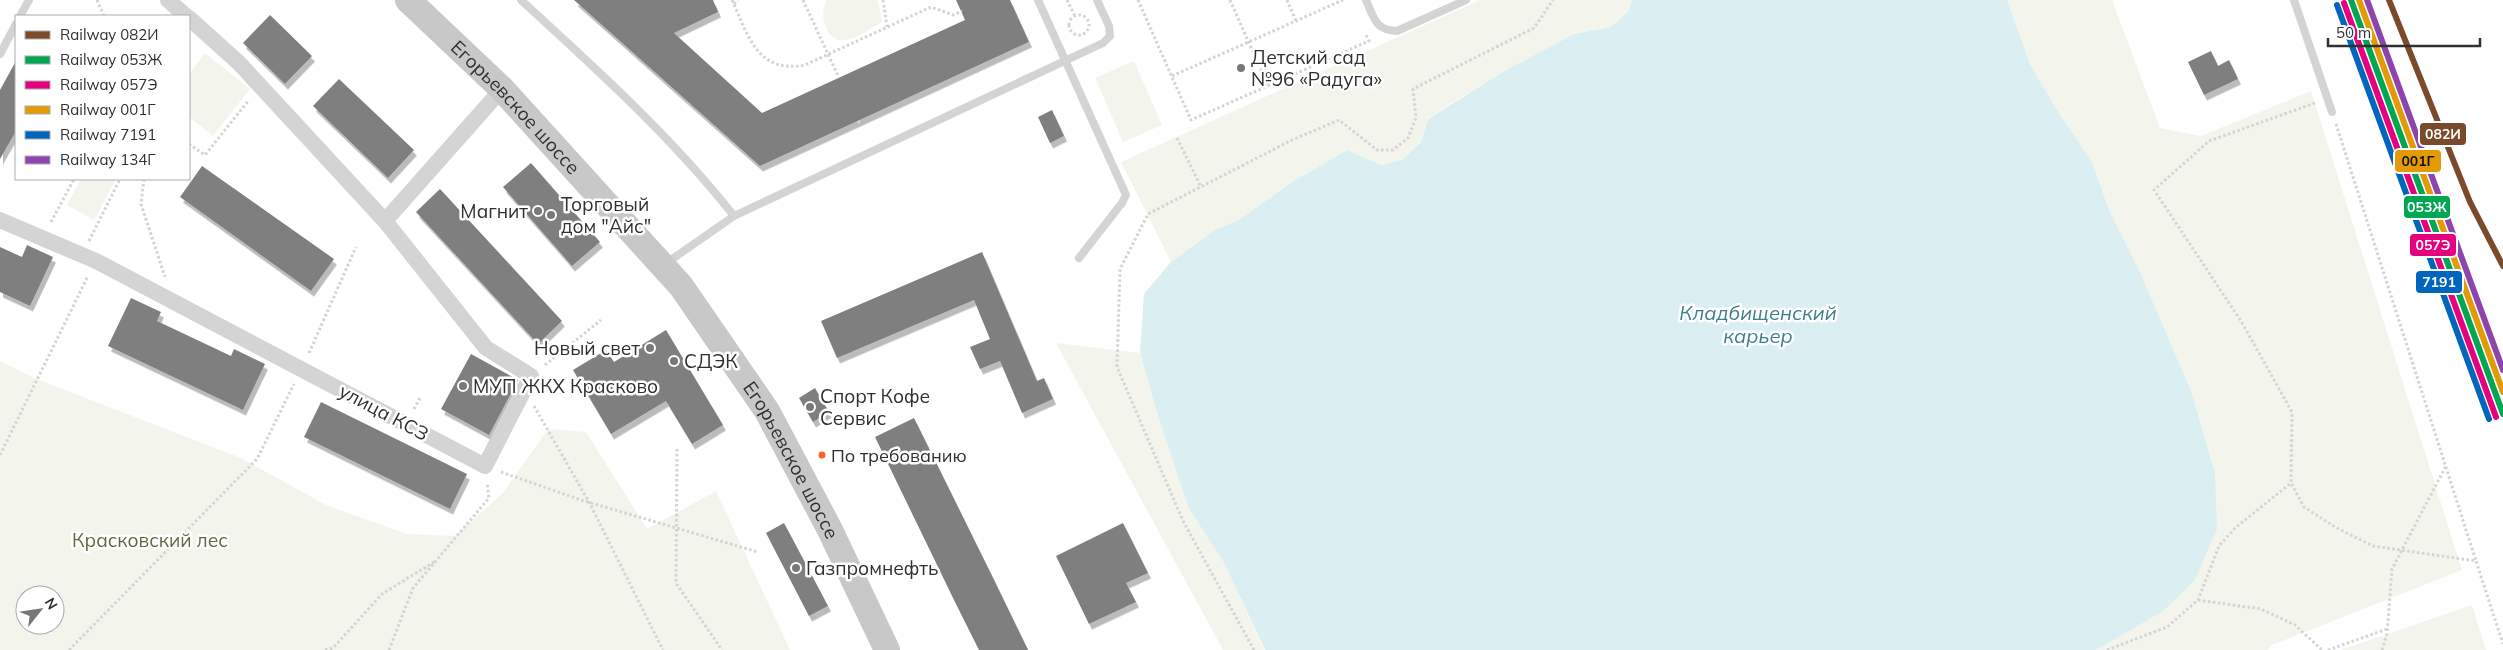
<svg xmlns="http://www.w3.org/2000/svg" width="2503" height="650" viewBox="0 0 2503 650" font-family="Mulish,sans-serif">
<defs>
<filter id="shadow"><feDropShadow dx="3" dy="5.5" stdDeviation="0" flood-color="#0004"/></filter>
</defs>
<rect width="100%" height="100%" fill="#fff"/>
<!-- green -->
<path fill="#f3f5ed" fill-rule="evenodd" d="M 827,0 L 878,0 L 882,22 C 872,27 858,38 847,40 C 825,44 818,13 827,0 Z
M 1480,0 L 1632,0 L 1628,10 L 1611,27 L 1574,34 L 1506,70 L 1428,118 L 1421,142 L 1402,160 L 1381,165 L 1347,150 L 1292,182 L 1239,220 L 1216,229 L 1171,262 L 1121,162 Z
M 2007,0 L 2112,0 L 2160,128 L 2201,136 L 2311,91 L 2462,570 L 2272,645 L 2268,650 L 2096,650 L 2162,612 L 2215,473 L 2191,391 L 2140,272 L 2109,210 L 2092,162 L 2057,110 L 2030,64 Z
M 205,53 L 250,89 L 213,136 L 189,117 L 189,74 Z
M 1134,61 L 1162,125 L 1123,142 L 1095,78 Z
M 81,179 L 116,179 L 94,220 L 67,205 Z
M 1056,343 L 1140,353 L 1158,416 L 1188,507 L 1224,563 L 1264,650 L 1223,650 Z
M 0,361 L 34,378 L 241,458 L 326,505 L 407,534 L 454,536 L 502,494 L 548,429 L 586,432 L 647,529 L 716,491 L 790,650 L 0,650 ZM 25,595 L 55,595 L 55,625 L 25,625 Z
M 2472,605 L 2486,650 L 2341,650 Z"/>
<!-- water -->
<path fill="#dbeef2" d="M 1632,0 L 2007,0 L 2030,64 L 2057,110 L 2092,162 L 2109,210 L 2140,272 L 2191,391 L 2215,473 L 2217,529 L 2195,580 L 2162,612 L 2096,650 L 1265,650 L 1224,563 L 1188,507 L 1158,416 L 1140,353 L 1144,294 L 1171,262 L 1216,229 L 1239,220 L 1292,182 L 1347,150 L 1381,165 L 1402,160 L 1421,142 L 1428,119 L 1506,70 L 1574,34 L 1611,27 L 1628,11 Z"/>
<!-- building -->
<path fill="#7f7f7f" filter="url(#shadow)" d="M 574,0 L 713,0 L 718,12 L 674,33 L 762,113 L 965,20 L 956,0 L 1010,0 L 1029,42 L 760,166 Z
M 270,15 L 312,56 L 285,84 L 243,43 Z
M 2211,51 L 2218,66 L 2229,60 L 2238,79 L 2204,95 L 2188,62 Z
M 16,61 L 16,131 L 0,159 L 0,90 Z
M 339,79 L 414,150 L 388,178 L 313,106 Z
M 1052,110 L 1064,136 L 1050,143 L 1038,117 Z
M 531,163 L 600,242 L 572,266 L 503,187 Z
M 202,166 L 334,259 L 311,291 L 180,197 Z
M 440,189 L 562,321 L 538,344 L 416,212 Z
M 27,245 L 53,257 L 30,306 L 0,292 L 0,247 L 22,257 Z
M 982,252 L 1037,381 L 1044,378 L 1053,399 L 1022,413 L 1000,361 L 980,369 L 970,347 L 990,339 L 974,300 L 837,358 L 821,321 Z
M 131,298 L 161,312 L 157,321 L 231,356 L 234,349 L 265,364 L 243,410 L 108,346 Z
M 666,330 L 723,425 L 692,444 L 666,401 L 611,434 L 573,370 L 606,350 L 614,362 Z
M 471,354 L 518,380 L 489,435 L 441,409 Z
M 815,388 L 829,412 L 813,422 L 799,398 Z
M 321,402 L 467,474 L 450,509 L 304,437 Z
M 914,418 L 995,582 L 1028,650 L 979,650 L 955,602 L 875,437 Z
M 784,523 L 828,606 L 809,616 L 766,533 Z
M 1123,523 L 1148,573 L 1126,583 L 1136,602 L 1089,624 L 1056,556 Z"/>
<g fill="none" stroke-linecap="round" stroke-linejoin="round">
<!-- path -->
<path stroke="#d4d4d4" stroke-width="3" stroke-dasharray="2.5 2.5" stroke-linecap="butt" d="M 97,0 L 104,16
M 732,0 C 748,35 757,74 805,65 L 931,7 L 953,15 L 962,11
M 803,0 L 839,78
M 883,0 L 887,27
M 1067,0 L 1075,16
M 1138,0 L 1191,120 L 1369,41 L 1365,33
M 1230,0 L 1268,86
M 1287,0 L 1296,21
M 734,4 L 738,0
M1069 25a10 10 0 1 1 20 0a10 10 0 1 1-20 0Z
M 1172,76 L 1343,0
M 2315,103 L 2209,141 L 2154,190 L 2241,321 L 2292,412 L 2291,483 L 2304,507 L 2335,527 L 2373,546 L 2476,561 L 2503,644
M 858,121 L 861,125
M 2336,124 L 2476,561
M 1177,138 L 1201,187
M 189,144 L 205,155 L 249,100
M 144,179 L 141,204 L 165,277
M 51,222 L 74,179
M 89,241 L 120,179
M 309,353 L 356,247
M 545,365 L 601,320
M 534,406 L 589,502 L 663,650
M 414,409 L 420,398
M 677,449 L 676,583 L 722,650
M 0,455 L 88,276
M 501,472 L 581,500 L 758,552
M 2198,600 L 2261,609 L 2295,625 L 2322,650
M 69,650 L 257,459 L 294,384
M 325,650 L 333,648 L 382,594 L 434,562
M 389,650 L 413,588 L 489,498 L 487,483
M 1254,650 L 1183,521 L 1117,367 L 1120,269 L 1148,214 L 1292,140 L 1339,120 L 1377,150 L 1393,150 L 1408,138 L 1416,118 L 1413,89 L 1534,28 L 1553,0
M 2107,650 L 2167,627 L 2198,600 L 2219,546 L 2235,528 L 2291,483
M 2328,650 L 2387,629
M 2382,650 L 2387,634 L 2392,569 L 2446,466"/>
<!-- service -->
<path stroke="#d4d4d4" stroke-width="8" d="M 521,0 C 595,68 671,136 734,216
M 1038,0 L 1126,195 L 1122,203 L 1079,258
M 1366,0 C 1374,18 1375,30 1397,31 L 1466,0
M 2294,0 L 2332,112
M 20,16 L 29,0
M 0,54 L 16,24
M 665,264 L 734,216 L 1103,43 L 1110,36 L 1109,26 L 1097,0"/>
<!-- minor -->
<path stroke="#d4d4d4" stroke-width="16" d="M 168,0 L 186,16
M 189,18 L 239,63 L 385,221
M 0,220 L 96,261 L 485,466 L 531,376 L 486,348 L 385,221 L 502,89"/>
<!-- primary -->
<path stroke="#c8c8c8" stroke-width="26" id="s1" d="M 408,0 L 502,89 L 681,286 L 767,411 L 830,530 L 887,650"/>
<!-- rail-1 casing -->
<g stroke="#fff" stroke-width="10">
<path id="rail-1" d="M 2389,0 L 2470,202 L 2503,266"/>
</g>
<!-- rail-2 casing -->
<g stroke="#fff" stroke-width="10">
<path id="rail-2" d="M 2351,0 L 2503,414"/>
</g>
<!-- rail-3 casing -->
<g stroke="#fff" stroke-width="10">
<path id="rail-3" d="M 2344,3 L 2496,417"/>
</g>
<!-- rail-4 casing -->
<g stroke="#fff" stroke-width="10">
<path id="rail-4" d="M 2359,0 L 2503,392"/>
</g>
<!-- rail-5 casing -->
<g stroke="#fff" stroke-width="10">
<path id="rail-5" d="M 2337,5 L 2489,419"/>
</g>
<!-- rail-6 casing -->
<g stroke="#fff" stroke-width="10">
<path id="rail-6" d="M 2367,0 L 2503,370"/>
</g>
<!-- rail-1 -->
<use href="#rail-1" stroke="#7a4b2a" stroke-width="6"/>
<!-- rail-2 -->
<use href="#rail-2" stroke="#00a651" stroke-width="6"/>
<!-- rail-3 -->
<use href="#rail-3" stroke="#e5007d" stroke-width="6"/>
<!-- rail-4 -->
<use href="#rail-4" stroke="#e39a05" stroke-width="6"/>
<!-- rail-5 -->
<use href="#rail-5" stroke="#0065bd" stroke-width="6"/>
<!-- rail-6 -->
<use href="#rail-6" stroke="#8e44ad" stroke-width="6"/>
</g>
<!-- markers -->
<g fill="#787878" stroke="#fff" stroke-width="2">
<circle cx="1241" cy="68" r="5"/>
<circle cx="538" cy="211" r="5"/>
<circle cx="551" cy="215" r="5"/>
<circle cx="650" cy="348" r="5"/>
<circle cx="674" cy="361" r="5"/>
<circle cx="463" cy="386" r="5"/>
<circle cx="810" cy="407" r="5"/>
<circle cx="796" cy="568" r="5"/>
</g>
<circle fill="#f26522" stroke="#fff" stroke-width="2" cx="822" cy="455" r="4.5"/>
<g text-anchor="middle" stroke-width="5" stroke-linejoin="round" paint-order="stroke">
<!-- bus labels -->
<g font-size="18" fill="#303030" stroke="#fff" text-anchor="start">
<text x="831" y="462">По требованию</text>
</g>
<!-- poi labels -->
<g font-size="19" fill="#303030" stroke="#fff" text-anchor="start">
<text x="1251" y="64">Детский сад<tspan x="1251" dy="22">№96 «Радуга»</tspan></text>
<text x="561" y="211">Торговый<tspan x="561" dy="22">дом "Айс"</tspan></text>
<text x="528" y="218" text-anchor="end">Магнит</text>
<text x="640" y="355" text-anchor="end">Новый свет</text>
<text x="684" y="368">СДЭК</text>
<text x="473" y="393">МУП ЖКХ Красково</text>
<text x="820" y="403">Спорт Кофе<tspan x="820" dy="22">Сервис</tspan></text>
<text x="806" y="575">Газпромнефть</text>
</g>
<!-- street labels -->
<g font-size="19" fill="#303030" stroke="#fff">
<text dy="7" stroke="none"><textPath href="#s1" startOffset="152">Егорьевское шоссе</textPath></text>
<text transform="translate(384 412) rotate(28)" y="7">улица КСЗ</text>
<text dy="7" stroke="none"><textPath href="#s1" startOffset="602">Егорьевское шоссе</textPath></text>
</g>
<!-- park labels -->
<g font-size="19" fill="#5e6b3e" stroke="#fff">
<text x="150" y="547">Красковский лес</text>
</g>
<!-- water labels -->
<g font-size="20" font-style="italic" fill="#3d7f8a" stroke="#fff">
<text x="1758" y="320">Кладбищенский<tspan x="1758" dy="23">карьер</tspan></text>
</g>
</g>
<g stroke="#fff" stroke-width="2">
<rect x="2419" y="122" width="48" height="24" rx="5" fill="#7a4b2a"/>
<rect x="2394" y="149" width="48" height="24" rx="5" fill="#e39a05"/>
<rect x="2403" y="195" width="48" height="24" rx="5" fill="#00a651"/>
<rect x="2409" y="233" width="48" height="24" rx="5" fill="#e5007d"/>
<rect x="2415" y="270" width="48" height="24" rx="5" fill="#0065bd"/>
</g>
<g font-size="14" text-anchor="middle" font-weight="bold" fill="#fff">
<text x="2443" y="139">082И</text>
<text x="2427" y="212">053Ж</text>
<text x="2433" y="250">057Э</text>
<text x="2439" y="287">7191</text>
</g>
<g font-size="14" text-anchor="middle" font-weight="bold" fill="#111">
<text x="2418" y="166">001Г</text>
</g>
<!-- legend -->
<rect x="15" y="15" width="175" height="165" fill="#ffffff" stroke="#acacac"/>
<rect x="25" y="31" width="25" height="8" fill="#7a4b2a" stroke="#acacac"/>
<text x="60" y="40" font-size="15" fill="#303030">Railway 082И</text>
<rect x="25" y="56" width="25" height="8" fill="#00a651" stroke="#acacac"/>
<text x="60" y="65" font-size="15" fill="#303030">Railway 053Ж</text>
<rect x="25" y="81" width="25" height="8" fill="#e5007d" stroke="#acacac"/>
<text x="60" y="90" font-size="15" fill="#303030">Railway 057Э</text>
<rect x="25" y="106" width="25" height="8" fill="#e39a05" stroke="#acacac"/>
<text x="60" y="115" font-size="15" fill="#303030">Railway 001Г</text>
<rect x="25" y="131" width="25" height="8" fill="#0065bd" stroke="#acacac"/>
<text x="60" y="140" font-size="15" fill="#303030">Railway 7191</text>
<rect x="25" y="156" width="25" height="8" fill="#8e44ad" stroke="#acacac"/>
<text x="60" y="165" font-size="15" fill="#303030">Railway 134Г</text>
<!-- north arrow -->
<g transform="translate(40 610) rotate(60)"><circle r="24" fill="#ffffff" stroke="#acacac"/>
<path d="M0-4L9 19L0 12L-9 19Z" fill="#787878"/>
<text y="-8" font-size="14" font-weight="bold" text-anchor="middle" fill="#303030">N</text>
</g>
<!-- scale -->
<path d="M2328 38v8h152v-8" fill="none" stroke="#303030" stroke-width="2.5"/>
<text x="2336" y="38" font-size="15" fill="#303030" stroke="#ffffff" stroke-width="4" paint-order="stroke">50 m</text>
</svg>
